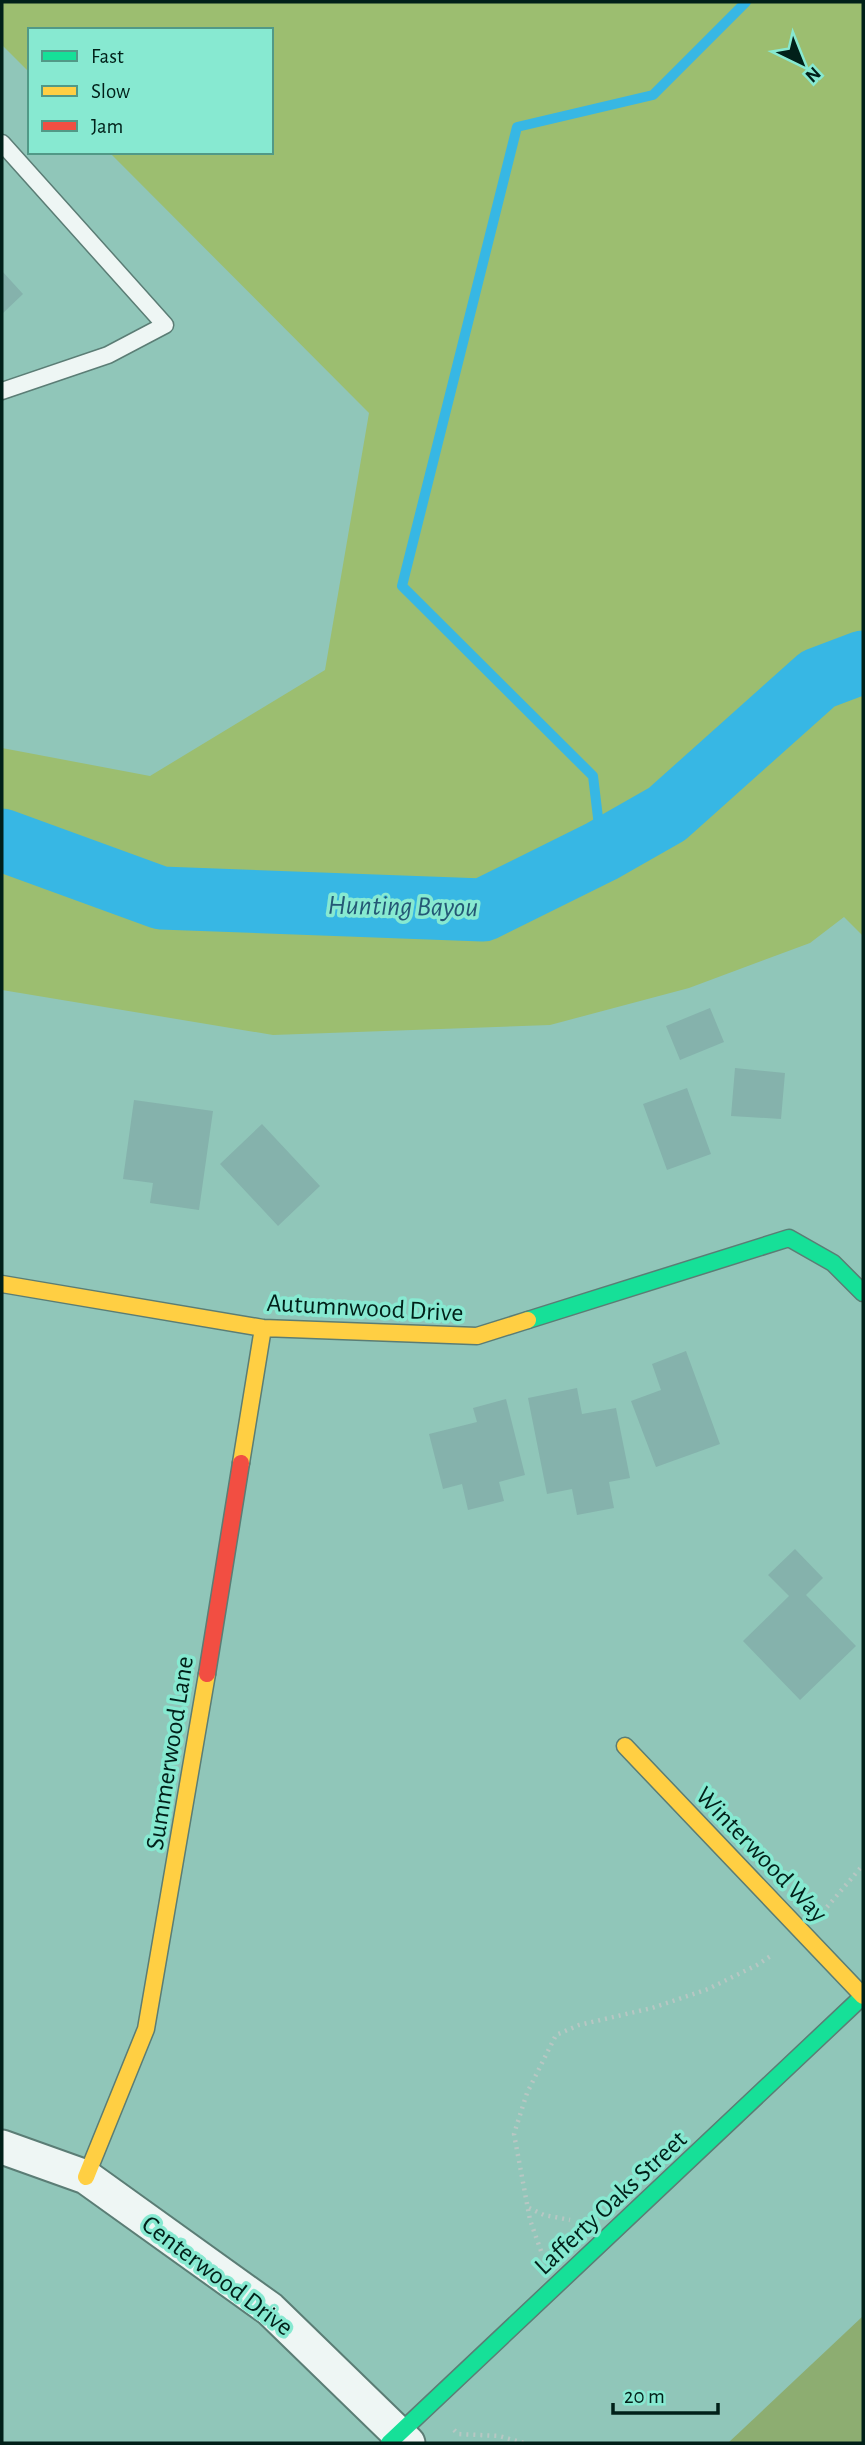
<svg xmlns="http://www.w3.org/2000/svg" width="865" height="2445" viewBox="0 0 865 2445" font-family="'Alegreya Sans',sans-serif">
<rect width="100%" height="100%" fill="#90c6b9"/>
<!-- green -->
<path fill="#9cbe70" d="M 2,2 L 863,2 L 863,936 L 844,917 L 810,943 L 689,988 L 550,1025 L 273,1035 L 2,990 L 2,748 L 150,776 L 325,670 L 369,413 L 109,152 L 271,152 L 271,30 L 30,30 L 30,73 L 2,45 Z"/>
<!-- forest -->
<path fill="#8dad71" d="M 863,2316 L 863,2443 L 728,2443 Z"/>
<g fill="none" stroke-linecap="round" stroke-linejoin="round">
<!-- stream -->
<path stroke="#37b7e4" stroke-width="10" d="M 602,851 L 593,776 L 402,586 L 517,127 L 653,95 L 746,2"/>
<!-- river -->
<path stroke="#37b7e4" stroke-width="63" d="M 2,840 L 161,898 L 483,910 L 602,851 L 667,814 L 818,679 L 863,662"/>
</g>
<!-- building -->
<path fill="#85b2ac" d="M 2,271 L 23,294 L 2,314 Z
M 710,1008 L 724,1042 L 680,1060 L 666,1026 Z
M 735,1068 L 785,1073 L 781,1119 L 731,1116 Z
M 687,1088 L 711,1154 L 667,1170 L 643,1104 Z
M 134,1100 L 213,1111 L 199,1210 L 150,1203 L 153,1183 L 123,1179 Z
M 262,1124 L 320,1186 L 278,1226 L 220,1164 Z
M 686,1351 L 720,1444 L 656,1467 L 631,1401 L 661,1390 L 652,1364 Z
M 577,1388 L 582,1414 L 616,1408 L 630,1478 L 609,1482 L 614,1508 L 577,1515 L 572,1489 L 547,1494 L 528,1398 Z
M 506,1399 L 525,1475 L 499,1482 L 504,1501 L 468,1510 L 462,1484 L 443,1489 L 429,1434 L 477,1422 L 473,1408 Z
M 795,1549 L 823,1578 L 806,1595 L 856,1646 L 800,1700 L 743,1641 L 789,1596 L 768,1575 Z"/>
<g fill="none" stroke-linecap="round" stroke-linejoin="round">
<!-- lane casing -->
<g stroke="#5b7d75" stroke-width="19">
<path id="lane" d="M 2,143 L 165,325 L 108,355 L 2,391"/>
</g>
<!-- street casing -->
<g stroke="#5b7d75" stroke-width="37">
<path id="street" d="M 2,2147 L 86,2177 L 270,2309 L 408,2443"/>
</g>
<!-- fast casing -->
<g stroke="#5b7d75" stroke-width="19">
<path id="fast" d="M 528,1320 L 789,1238 L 833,1263 L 863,1293
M 389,2443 L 863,1996"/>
</g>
<!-- slow casing -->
<g stroke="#5b7d75" stroke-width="19">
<path id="slow" d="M 2,1284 L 263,1328 L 477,1336 L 528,1320
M 241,1463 L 263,1328
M 625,1746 L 863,1996
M 86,2177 L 146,2029 L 207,1674"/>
</g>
<!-- jam casing -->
<g stroke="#5b7d75" stroke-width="19">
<path id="jam" d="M 207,1674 L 241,1463"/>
</g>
<!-- path -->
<path stroke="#b7c7c3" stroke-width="4.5" stroke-dasharray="2 5" stroke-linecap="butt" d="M 827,1907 L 863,1865
M 529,2208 L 544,2215 L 570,2220
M 541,2251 L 530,2220 L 514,2134 L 527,2093 L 556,2035 L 579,2025 L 652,2008 L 708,1989 L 757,1965 L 772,1955
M 454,2430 L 458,2434 L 499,2436 L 524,2443"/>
<!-- lane -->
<use href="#lane" stroke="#eef6f4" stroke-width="16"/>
<!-- street -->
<use href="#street" stroke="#eef6f4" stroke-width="33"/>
<!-- fast -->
<use href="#fast" stroke="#16e098" stroke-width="16"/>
<!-- slow -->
<use href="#slow" stroke="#ffcf43" stroke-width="16"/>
<!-- jam -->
<use href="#jam" stroke="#f24e42" stroke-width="16"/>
</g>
<g text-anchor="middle" stroke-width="7" stroke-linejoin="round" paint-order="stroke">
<!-- street labels -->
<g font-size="26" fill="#012019" stroke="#87e9d1">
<text transform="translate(365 1307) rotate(3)" y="9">Autumnwood Drive</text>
<text transform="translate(169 1753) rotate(-81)" y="9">Summerwood Lane</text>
<text transform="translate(762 1854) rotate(46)" y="9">Winterwood Way</text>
<text transform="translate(610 2202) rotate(-43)" y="9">Lafferty Oaks Street</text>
<text transform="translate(218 2275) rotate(37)" y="9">Centerwood Drive</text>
</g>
<!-- water labels -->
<g font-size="28" font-style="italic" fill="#245875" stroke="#87e9d1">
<text transform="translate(403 905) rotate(1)" y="10">Hunting Bayou</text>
</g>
</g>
<!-- border -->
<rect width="865" height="2445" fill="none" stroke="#012019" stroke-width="7"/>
<!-- legend -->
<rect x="28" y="28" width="245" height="126" fill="#87e9d1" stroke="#519987" stroke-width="2"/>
<rect x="42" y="51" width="35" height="10" fill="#16e098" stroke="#519987" stroke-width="2"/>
<text x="91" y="63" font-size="21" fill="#012019">Fast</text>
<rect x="42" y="86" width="35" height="10" fill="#ffcf43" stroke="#519987" stroke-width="2"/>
<text x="91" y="98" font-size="21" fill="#012019">Slow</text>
<rect x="42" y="121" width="35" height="10" fill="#f24e42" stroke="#519987" stroke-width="2"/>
<text x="91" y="133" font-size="21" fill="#012019">Jam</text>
<!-- north arrow -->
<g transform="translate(802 63) rotate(137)" stroke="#87e9d1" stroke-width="5" paint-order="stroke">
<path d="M0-5L12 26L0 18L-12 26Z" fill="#012019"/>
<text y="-10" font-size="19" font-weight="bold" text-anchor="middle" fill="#012019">N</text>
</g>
<!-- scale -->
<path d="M613 2403v10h105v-10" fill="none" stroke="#012019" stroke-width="3.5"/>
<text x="624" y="2403" font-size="21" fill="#012019" stroke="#87e9d1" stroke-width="5" paint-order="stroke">20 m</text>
</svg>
